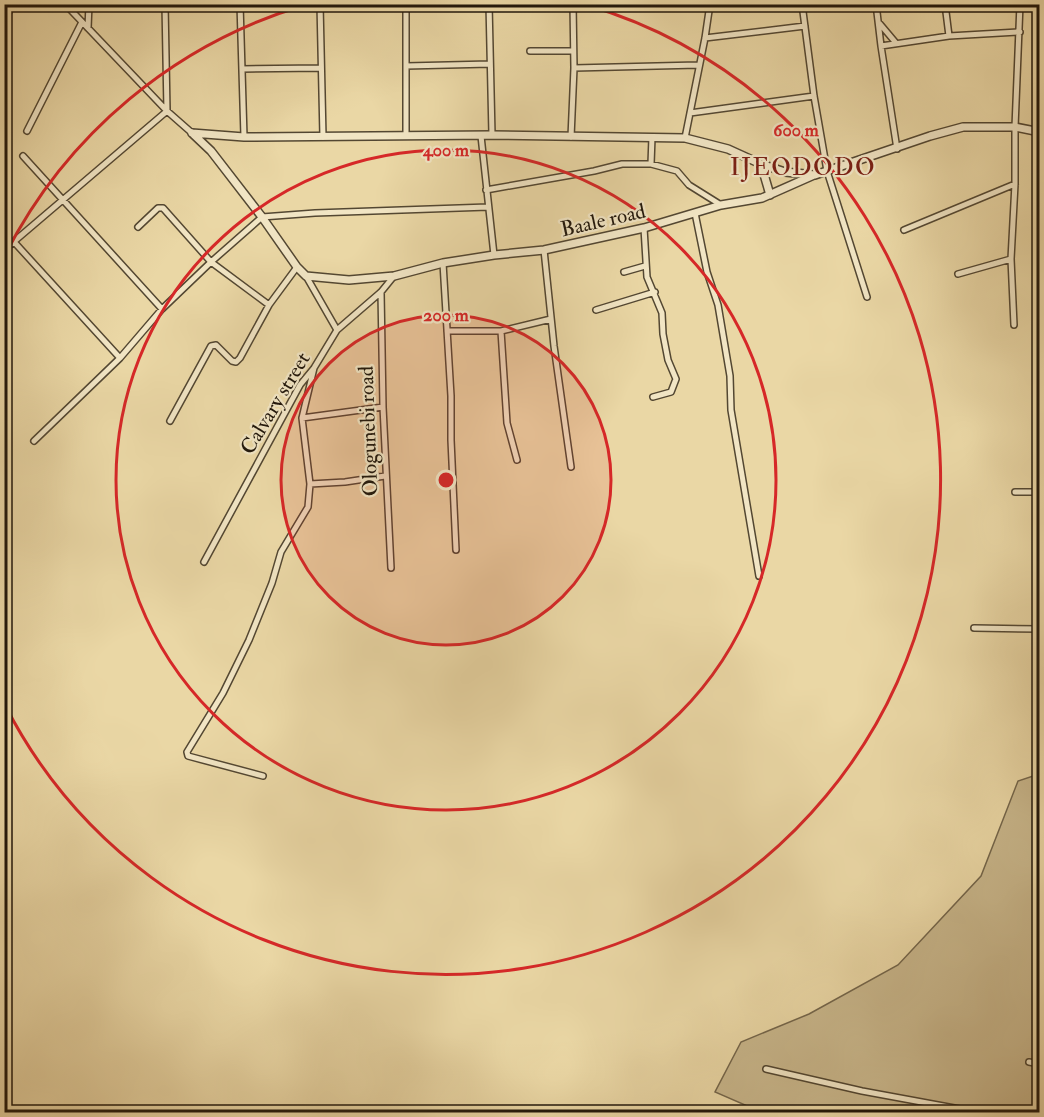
<svg xmlns="http://www.w3.org/2000/svg" width="1044" height="1117" viewBox="0 0 1044 1117" font-family="'IM FELL Double Pica',serif">
<rect width="100%" height="100%" fill="#ead7a5"/>
<filter id="stains"><feTurbulence type="fractalNoise" baseFrequency=".00333" numOctaves="4"/><feColorMatrix values="0 0 0 0 .2 0 0 0 0 .09 0 0 0 0 .02 0 0 0 .5 -.17"/></filter>
<radialGradient id="worn" r=".72"><stop offset=".6" stop-color="#630" stop-opacity="0"/><stop offset="1" stop-color="#630" stop-opacity=".3"/></radialGradient>
<!-- green -->
<path fill="#c8b68b" stroke="#74664b" stroke-width="1.5" d="M 1039,774 L 1040,1099 L 1029,1112 L 761,1112 L 715,1092 L 741,1042 L 809,1014 L 898,965 L 981,876 L 1018,781 Z"/>
<g fill="none" stroke-linecap="round" stroke-linejoin="round">
<!-- minor casing -->
<g stroke="#534732" stroke-width="8">
<path id="minor" d="M 65,4 L 167,111 L 192,133
M 240,4 L 244,137
M 320,4 L 323,137
M 489,4 L 492,135
M 802,4 L 814,96 L 827,171 L 867,297
M 876,4 L 881,46 L 897,149
M 945,4 L 949,36
M 4,21 L 13,4
M 880,24 L 896,43
M 88,28 L 89,4
M 705,38 L 805,26
M 881,46 L 949,36 L 1020,32
M 530,51 L 573,51
M 406,66 L 490,64
M 574,68 L 698,65
M 242,69 L 321,68
M 690,113 L 814,96
M 27,131 L 82,22
M 4,134 L 6,134
M 406,136 L 406,4
M 481,136 L 494,255
M 571,137 L 574,68 L 573,4
M 685,138 L 705,38 L 710,4
M 23,156 L 162,309
M 651,164 L 652,137
M 486,190 L 594,171 L 622,164 L 651,164 L 677,171 L 689,185 L 721,205
M 695,213 L 707,272 L 718,305 L 730,376 L 731,410 L 759,576
M 138,227 L 158,208 L 163,208 L 211,262 L 269,305
M 644,228 L 647,277 L 662,313 L 663,334 L 668,360 L 676,379 L 671,392 L 653,397
M 904,230 L 1015,184
M 15,243 L 120,358
M 4,250 L 167,111 L 165,4
M 544,250 L 554,346 L 571,467
M 443,263 L 451,396 L 451,440 L 456,550
M 624,272 L 645,266
M 958,274 L 1011,259
M 306,276 L 337,330
M 381,292 L 383,407 L 391,568
M 596,310 L 655,292
M 1014,325 L 1011,259 L 1015,184 L 1015,127 L 1020,4
M 447,331 L 501,331 L 551,319
M 501,331 L 507,423 L 517,460
M 302,418 L 383,407
M 170,421 L 211,346 L 216,345 L 232,361 L 236,362 L 240,358 L 269,305 L 297,267
M 34,441 L 120,358 L 162,309 L 211,262 L 262,217 L 315,213 L 488,207
M 310,484 L 345,482 L 385,476
M 1015,492 L 1040,492
M 1038,559 L 1040,559
M 204,562 L 300,385 L 314,368 L 337,330 L 381,292 L 394,276
M 974,628 L 1040,629
M 263,776 L 188,756 L 187,752 L 223,693 L 249,640 L 272,583 L 281,552 L 308,507 L 310,484 L 302,418 L 314,368
M 1029,1062 L 1040,1064
M 766,1069 L 862,1091 L 976,1112"/>
</g>
<!-- tertiary casing -->
<g stroke="#534732" stroke-width="10">
<path id="tertiary" d="M 192,133 L 244,137 L 492,135 L 685,138 L 728,149 L 761,164 L 785,172 L 815,175 L 930,136 L 963,127 L 1015,127 L 1040,132
M 192,133 L 211,151 L 262,217 L 297,267 L 306,276 L 349,280 L 394,276 L 443,263 L 494,255 L 544,250 L 644,228 L 721,205 L 762,198 L 814,175
M 761,164 L 770,195"/>
</g>
<!-- minor -->
<use href="#minor" stroke="#f1e5c4" stroke-width="5"/>
<!-- tertiary -->
<use href="#tertiary" stroke="#f1e5c4" stroke-width="7"/>
</g>
<!-- distance rings -->
<circle cx="446" cy="480" r="165" fill="#d62828" fill-opacity=".12"/>
<g fill="none" stroke="#d62828" stroke-width="3">
<circle cx="446" cy="480" r="165"/>
<circle cx="446" cy="480" r="330"/>
<path d="M5 255A495 495 0 0 1 305 5M587 5A495 495 0 1 1 5 705"/>
</g>
<g text-anchor="middle" stroke-width="4.5" stroke-linejoin="round" paint-order="stroke">
<!-- street labels -->
<g font-size="21" fill="#21170b" stroke="#f1e5c4">
<text transform="translate(603 220) rotate(-13)" y="7">Baale road</text>
<text transform="translate(275 403) rotate(-59)" y="7">Calvary street</text>
<text transform="translate(368 431) rotate(-92)" y="7">Ologunebi road</text>
</g>
<!-- quarter labels -->
<g font-size="24" letter-spacing="1.5" fill="#7a1f14" stroke="#f1e5c4">
<text x="803" y="175">IJEODODO</text>
</g>
</g>
<circle cx="446" cy="480" r="9" fill="#d62828" stroke="#f1e5c4" stroke-width="3"/>
<g font-size="18" text-anchor="middle" font-weight="bold" fill="#d62828" stroke="#f1e5c4" stroke-width="4.5" stroke-linejoin="round" paint-order="stroke">
<text x="796" y="136">600 m</text>
<text x="446" y="156">400 m</text>
<text x="446" y="321">200 m</text>
</g>
<!-- margin -->
<rect width="1044" height="1117" fill="none" stroke="#ead7a5" stroke-width="24"/>
<rect x="6" y="6" width="1032" height="1105" fill="none" stroke="#21170b" stroke-width="3"/>
<rect x="12" y="12" width="1020" height="1093" fill="none" stroke="#21170b" stroke-width="1.5"/>
<rect width="100%" height="100%" filter="url(#stains)"/>
<rect width="100%" height="100%" fill="url(#worn)"/>
</svg>
